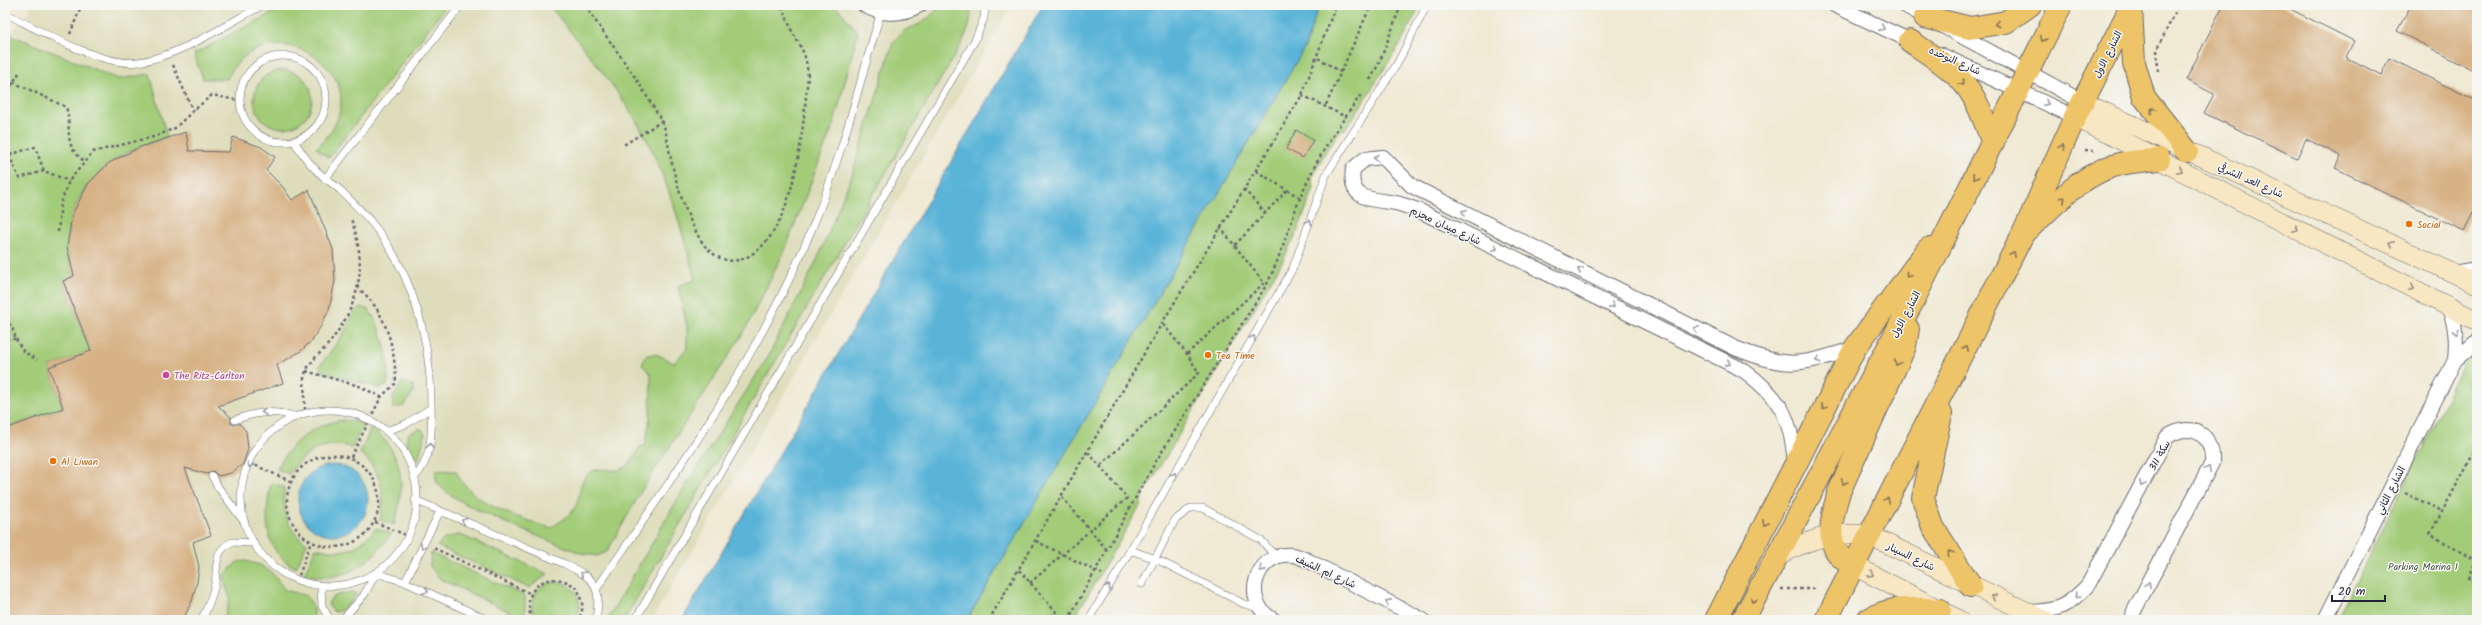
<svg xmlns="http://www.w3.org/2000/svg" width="2482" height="625" viewBox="0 0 2482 625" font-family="Kalam,'Playpen Sans Arabic',sans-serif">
<rect width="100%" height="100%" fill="#f6f6f2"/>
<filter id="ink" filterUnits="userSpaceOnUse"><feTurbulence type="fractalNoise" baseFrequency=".025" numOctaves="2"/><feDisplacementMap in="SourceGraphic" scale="8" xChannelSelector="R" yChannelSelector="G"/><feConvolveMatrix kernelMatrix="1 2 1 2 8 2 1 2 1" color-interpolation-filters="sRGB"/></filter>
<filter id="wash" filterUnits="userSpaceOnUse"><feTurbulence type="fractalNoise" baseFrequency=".012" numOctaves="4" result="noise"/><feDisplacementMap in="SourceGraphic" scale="16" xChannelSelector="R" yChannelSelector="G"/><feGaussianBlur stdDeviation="0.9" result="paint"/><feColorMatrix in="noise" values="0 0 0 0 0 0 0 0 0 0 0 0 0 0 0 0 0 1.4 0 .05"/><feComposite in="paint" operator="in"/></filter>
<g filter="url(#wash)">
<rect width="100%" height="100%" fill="#f0e9d3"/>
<!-- built -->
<path fill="#deddbb" d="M 32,5 L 1008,5 L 1010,8 L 652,620 L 5,620 L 5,39 Z"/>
<!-- green -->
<path fill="#a2cc78" stroke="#62775a" d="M 287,5 L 447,5 L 329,158 L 316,148 C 395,76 265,0 227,79 L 203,79 L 194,54 Z
M 549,5 L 835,5 L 858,32 L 835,120 L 785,250 L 744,332 L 643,488 L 607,552 L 597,556 L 580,553 C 551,541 455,506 439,485 C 435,481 436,475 436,470 L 456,471 C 472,506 516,516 550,528 C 558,523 568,518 574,509 C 582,498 577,482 589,473 C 607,461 624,486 639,447 L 645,446 L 650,418 L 651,374 L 642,365 L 645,356 C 659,351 662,358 674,363 L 687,348 L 687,326 L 678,286 L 695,280 C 683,231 662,161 635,119 C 610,78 578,42 549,5 Z
M 943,5 L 968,5 C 975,16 967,32 962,43 L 624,620 L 607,620 L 686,485 L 768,357 L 818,258 L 852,175 L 893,42 L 905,30 L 922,23 Z
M 1319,5 L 1421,5 L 1402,41 L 1364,101 L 1346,128 L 1339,132 L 1326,151 L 1312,178 L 1314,188 L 1298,230 L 1282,262 L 1143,495 L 1140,506 L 1073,620 L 967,620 L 1305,47 Z
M 9,34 L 118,79 L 150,74 L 167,137 C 152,143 135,148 121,156 C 79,179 56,231 74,276 L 63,281 L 91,351 L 49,367 L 63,408 L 5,429 L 5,39 Z
M254 99a29 29 0 1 1 58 0a29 29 0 1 1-58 0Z
M 361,307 L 369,310 C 383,330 391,362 387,386 L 380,388 L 325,373 L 319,367 L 344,333 L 354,312 Z
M 2477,352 L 2477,620 L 2337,620 L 2465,361 Z
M 402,382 L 413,385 L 414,391 L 404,406 L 393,408 L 393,397 Z
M 343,420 L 364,423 L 352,448 C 326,438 304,453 289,474 L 277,469 C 290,442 314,424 343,420 Z
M 371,428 C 406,453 405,488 394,525 L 380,520 C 386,494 381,470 360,453 Z
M 418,429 L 422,429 L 425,435 L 418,461 L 414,457 L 406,440 L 409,433 Z
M 271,483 L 284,487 C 283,510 286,531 307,543 L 296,568 C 261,550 265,516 271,483 Z
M 376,528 L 391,534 C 369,565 342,585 304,574 L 316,548 C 344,555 358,550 376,528 Z
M 458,535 L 463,536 L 548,574 L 529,588 L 437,546 L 444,539 Z
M 431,553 L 525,596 L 525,619 L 440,579 L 430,566 Z
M 246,561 L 260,565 L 271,572 L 285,590 L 307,596 L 314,608 L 314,620 L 224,620 L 230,598 L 225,585 L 224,575 L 237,562 Z
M 553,582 C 575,580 586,602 575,620 L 536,620 C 526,604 535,585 553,582 Z
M 354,592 L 356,594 C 351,602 344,612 334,612 L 328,605 C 329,594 345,594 354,592 Z"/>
<!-- water -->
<path fill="#5ab4d8" stroke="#3e6b8a" d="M 1043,5 L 1319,5 L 1305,47 L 967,620 L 682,620 Z
M298 500a35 35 0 1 1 70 0a35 35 0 1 1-70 0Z"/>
<!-- pier -->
<path fill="#f0e9d3" d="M 5,5 L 19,5 L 30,10 L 11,34 L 5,32 Z"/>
<g id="blocks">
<!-- building -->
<path fill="#d7b286" d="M 2223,5 L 2282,5 L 2354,41 L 2346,57 L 2381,75 L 2389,58 L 2477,101 L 2477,205 L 2464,231 L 2335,168 L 2341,156 L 2306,139 L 2297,158 L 2204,113 L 2214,94 L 2186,80 Z
M 2411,5 L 2477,5 L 2477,72 L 2397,31 Z
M 1296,130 L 1313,140 L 1303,158 L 1286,149 Z
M 186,132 L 189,151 L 229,152 L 233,137 L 261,147 L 275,157 L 266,170 L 282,186 L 292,200 L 309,190 L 333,249 L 335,281 L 329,310 L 321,326 L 312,340 L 301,351 L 277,365 L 283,383 L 218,406 L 231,417 L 231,424 L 240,424 L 246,431 L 248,449 L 243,464 L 231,473 L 218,476 L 213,471 L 207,474 L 185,468 L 211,535 L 193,542 L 199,567 L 197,582 L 192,601 L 183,620 L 5,620 L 5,429 L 63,408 L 49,367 L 91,351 L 63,281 L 74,276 L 67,247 L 72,215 L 88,184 L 109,163 L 140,147 Z"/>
</g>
</g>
<g filter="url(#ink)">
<use href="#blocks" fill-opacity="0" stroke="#6a6870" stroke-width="1"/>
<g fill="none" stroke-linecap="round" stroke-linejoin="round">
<!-- lane casing -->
<g stroke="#6a6870" stroke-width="8">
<path id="lane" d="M 5,13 C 37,29 103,68 138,62 C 180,56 225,25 263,5
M240 99a43 43 0 1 1 86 0a43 43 0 1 1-86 0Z
M 294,141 C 300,150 306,160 314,168 C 322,177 333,183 341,191 C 351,201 362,211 371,222 C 413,272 431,341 431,405 C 432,431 433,459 414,478
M 325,179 L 461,5
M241 498a88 88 0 1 1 176 0a88 88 0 1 1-176 0Z
M 235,420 C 256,412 272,410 294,416
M 389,430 L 406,424 L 431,408
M 212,476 L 218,487 L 245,523
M 415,500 L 565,564 C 595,579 602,585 596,620
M 1130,550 L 1156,559 L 1244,604 L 1258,608
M 405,582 L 440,511
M 1142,584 L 1175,520 L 1191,508 L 1203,508 L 1261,540 L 1276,557
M 321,587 L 322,606 L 330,620
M 597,588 C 676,473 760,356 813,226 C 842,157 859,84 881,12
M 201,620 C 207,610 211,599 214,588 C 219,570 211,552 232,542 L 254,543
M 342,620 L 364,595 L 376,573 L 405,582 L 488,620
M 635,620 L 975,40 L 984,18 L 985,5
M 1088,620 L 1116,575 L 1293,268 L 1326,175 L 1397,64 L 1427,5"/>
</g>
<!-- street casing -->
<g stroke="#6a6870" stroke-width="16">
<path id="street" d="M 864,5 C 882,16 902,15 920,5
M 1834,5 L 1917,44
M 1904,5 L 2083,102
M 1939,54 L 2075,117
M 2453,273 L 2477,269
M 2448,306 C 2456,325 2457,339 2455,360
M 1795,463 C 1791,417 1781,398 1743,370 L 1420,211 C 1412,208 1404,205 1396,203 C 1373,199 1348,202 1353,169 L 1365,159 L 1383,157 L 1412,186 L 1735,348 C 1790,370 1801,365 1855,348
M 2029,612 C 2059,611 2068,606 2088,585 L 2167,437 C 2191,421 2214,434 2212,463 L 2134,611 L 2132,620
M 1274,620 C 1240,603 1255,551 1292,555 C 1297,555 1304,559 1309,561 L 1423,620
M 2325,620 L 2455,360 L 2477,341"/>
</g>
<!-- secondary casing -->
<g stroke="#6a6870" stroke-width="20">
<path id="secondary" d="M 2083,102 L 2477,284
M 2075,117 L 2477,321
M 1774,559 C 1804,540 1833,531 1869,535 L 2044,620
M 1853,565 L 1959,620"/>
</g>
<!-- primary casing -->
<g stroke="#6a6870" stroke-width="24">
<path id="primary" d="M 2131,9 L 2134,63 L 2144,97 L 2187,151
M 1925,17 L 1970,28 L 2006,22 L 2030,5
M 1910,41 C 1932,56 1961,73 1974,98 C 1982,112 1987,128 1993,143
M 2028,229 C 2056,204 2082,173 2120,164 C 2132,161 2146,161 2159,159
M 1941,414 L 1923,498 L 1933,527 L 1971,586
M 1853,565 C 1822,551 1831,518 1839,492 L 1905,346 L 1908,329
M 1716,620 L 1855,348 L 1928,249
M 1743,620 L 1914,299 L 2061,5
M 1826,620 L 2023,234 L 2075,117 L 2132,5
M 1868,620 C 1889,606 1916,608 1940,610"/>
</g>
<!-- path -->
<path stroke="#6a6870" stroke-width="2.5" stroke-dasharray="3 3" stroke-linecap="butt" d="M 587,5 L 590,13 L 635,77 L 662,121 L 622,146
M 70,34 L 80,9 L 88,5
M 1318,58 L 1341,72 L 1325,107
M 173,65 L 193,111 L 212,95 L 240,101
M 2158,71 L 2157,49 L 2179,5
M 1341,72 L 1371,5
M 1370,80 L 1380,61 L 1401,5
M 13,82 L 66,107 C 73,130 61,143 84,161
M 1302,95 L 1346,117
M 5,96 L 19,73
M 662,121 C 667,133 668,146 671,159 C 676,184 689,226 705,246 C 714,257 728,264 742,259 C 797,240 803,124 808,76 C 806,50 801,50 791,29 C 788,21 785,13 781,5
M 2085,150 L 2097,151
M 5,152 L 9,155 L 35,147 L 44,171 L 69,181
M 9,155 L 19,178 L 44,171
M 1256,171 L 1302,199
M 1244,189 L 1265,213
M 1220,227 L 1264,283
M 58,232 L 61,202 L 69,181 L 93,152 L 157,136 L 175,128 L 193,111
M 1235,245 L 1287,190
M 5,319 L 12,327 L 16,339 L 5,339
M 16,339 L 23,351 L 37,360
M 1187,354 L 1264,283
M 306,371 L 359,386 L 381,397
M 305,410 L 304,377 L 306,371 C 312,358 325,350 333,338 C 361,301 367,262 351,219
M 2477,447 L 2430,534 L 2476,561 L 2469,578 L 2477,582
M287 501a46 46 0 1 1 92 0a46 46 0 1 1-92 0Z
M 351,457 L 381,397 L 396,383 C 395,348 386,310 358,288
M 250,463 L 290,481
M 1101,465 L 1199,373 L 1187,354 L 1162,323
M 2405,493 L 2442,511
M 1062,497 L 1107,550
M 375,522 L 413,538
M 1036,541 L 1102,574
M 434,548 L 531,594
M 1019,570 L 1063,620
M 297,581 L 311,542
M 1030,583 L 1127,498 L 1088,452
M 1781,589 L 1815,589
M 532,620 C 518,587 552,566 578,589 L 583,607 L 579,620
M 989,620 L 1162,323 L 1302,95 L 1336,5
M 1047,620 L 1057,612
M 1068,620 L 1156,461 L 1267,284 C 1283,252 1291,217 1306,184 C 1321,151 1341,123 1362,93"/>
<!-- lane -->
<use href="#lane" stroke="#fff" stroke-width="7"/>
<!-- street -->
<use href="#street" stroke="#fff" stroke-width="14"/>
<!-- secondary -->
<use href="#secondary" stroke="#f8e7c3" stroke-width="19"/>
<!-- primary -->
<use href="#primary" stroke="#eec469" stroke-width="22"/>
</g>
<!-- one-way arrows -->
<defs><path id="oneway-chevron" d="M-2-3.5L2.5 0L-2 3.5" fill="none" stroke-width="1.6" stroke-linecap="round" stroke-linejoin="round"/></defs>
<g stroke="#887352">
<use href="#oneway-chevron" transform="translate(1997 24) rotate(168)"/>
<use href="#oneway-chevron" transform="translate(2043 39) rotate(117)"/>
<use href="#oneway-chevron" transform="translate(1962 83) rotate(48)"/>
<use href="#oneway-chevron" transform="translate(2153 110) rotate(-126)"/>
<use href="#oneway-chevron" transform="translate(2062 147) rotate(-66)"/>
<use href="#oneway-chevron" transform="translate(1975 177) rotate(118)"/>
<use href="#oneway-chevron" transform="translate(2063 199) rotate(-43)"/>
<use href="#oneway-chevron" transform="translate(2013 254) rotate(-63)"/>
<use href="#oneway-chevron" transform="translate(1908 275) rotate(128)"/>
<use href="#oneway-chevron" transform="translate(1966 348) rotate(-64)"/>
<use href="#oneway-chevron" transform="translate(1897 363) rotate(114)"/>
<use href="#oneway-chevron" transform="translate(1824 407) rotate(118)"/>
<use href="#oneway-chevron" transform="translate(1844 482) rotate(114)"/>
<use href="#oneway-chevron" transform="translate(1887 500) rotate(-62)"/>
<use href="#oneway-chevron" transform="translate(1765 523) rotate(117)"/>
<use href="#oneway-chevron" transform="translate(1950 553) rotate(-123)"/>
<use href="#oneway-chevron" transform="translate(1753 600) rotate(117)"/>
</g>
<g stroke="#9c9ca7">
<use href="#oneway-chevron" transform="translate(1882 28) rotate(24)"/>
<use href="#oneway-chevron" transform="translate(2046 103) rotate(26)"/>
<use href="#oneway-chevron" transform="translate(1376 158) rotate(179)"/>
<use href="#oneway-chevron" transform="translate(1464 212) rotate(-153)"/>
<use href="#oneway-chevron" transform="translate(1309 222) rotate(-74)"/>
<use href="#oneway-chevron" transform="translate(1495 248) rotate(26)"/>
<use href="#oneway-chevron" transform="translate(1580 270) rotate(-153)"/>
<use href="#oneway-chevron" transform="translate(1612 306) rotate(26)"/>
<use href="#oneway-chevron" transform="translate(1696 329) rotate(-153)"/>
<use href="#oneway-chevron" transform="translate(2456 332) rotate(79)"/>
<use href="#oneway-chevron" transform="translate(1253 338) rotate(-60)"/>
<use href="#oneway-chevron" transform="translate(1818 360) rotate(163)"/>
<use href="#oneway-chevron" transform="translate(1728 363) rotate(26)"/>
<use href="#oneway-chevron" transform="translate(264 412) rotate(176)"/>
<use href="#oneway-chevron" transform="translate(430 446) rotate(-84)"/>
<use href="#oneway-chevron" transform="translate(250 465) rotate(112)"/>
<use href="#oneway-chevron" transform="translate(2208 469) rotate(-62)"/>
<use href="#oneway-chevron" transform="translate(1174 475) rotate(-60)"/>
<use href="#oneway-chevron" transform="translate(2142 484) rotate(118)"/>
<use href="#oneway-chevron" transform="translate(464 521) rotate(-157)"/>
<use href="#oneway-chevron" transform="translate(423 546) rotate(116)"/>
<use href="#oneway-chevron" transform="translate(1262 569) rotate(132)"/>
<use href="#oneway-chevron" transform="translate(583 574) rotate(-149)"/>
<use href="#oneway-chevron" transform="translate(2148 585) rotate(-62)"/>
<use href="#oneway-chevron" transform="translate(1108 587) rotate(-54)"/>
<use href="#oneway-chevron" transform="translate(426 591) rotate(25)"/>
<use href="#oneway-chevron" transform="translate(2077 596) rotate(134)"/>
<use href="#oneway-chevron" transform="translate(1388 602) rotate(-152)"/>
</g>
<g stroke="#988e86">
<use href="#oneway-chevron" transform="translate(2180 170) rotate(27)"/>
<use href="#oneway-chevron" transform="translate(2296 229) rotate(27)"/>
<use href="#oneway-chevron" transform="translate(2391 244) rotate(-155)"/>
<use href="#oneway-chevron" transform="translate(2412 288) rotate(27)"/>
<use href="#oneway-chevron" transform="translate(1871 574) rotate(28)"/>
<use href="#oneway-chevron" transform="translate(1994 597) rotate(-155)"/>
</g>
</g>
<!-- markers -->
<g fill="#e8710a" stroke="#f6f6f2" stroke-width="1.5">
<circle cx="2409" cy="224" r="4"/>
<circle cx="1208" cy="355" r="4"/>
<circle cx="53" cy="461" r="4"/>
</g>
<circle fill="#d1479c" stroke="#f6f6f2" stroke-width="1.5" cx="166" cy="375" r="4"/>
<g text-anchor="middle" stroke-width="3" stroke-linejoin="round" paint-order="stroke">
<!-- street labels -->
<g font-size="10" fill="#22223b" stroke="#f6f6f2">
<text transform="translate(2107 54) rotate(-63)" y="4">الشارع الاول</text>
<text transform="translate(1955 60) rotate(24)" y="4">شارع النوخده</text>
<text transform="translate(2251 180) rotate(24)" y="4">شارع العد الشرقي</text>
<text transform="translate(1446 225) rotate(25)" y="4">شارع ميدان محزم</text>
<text transform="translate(1905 314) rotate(-62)" y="4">الشارع الاول</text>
<text transform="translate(2159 455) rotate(-61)" y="4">سكة 311</text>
<text transform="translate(2390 490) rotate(-63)" y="4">الشارع الثاني</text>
<text transform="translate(1911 556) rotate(26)" y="4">شارع السينار</text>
<text transform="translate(1326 571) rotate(25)" y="4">شارع ام الشيف</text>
</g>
<!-- food labels -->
<g font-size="10" fill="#c56008" stroke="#f6f6f2" text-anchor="start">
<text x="2417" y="228">Social</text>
<text x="1216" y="359">Tea Time</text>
<text x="61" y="465">Al Liwan</text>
</g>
<!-- hotel labels -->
<g font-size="10" fill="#b23c85" stroke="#f6f6f2" text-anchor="start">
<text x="174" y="379">The Ritz-Carlton</text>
</g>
<!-- park labels -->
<g font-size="10" fill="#48554d" stroke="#f6f6f2">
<text x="2423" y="570">Parking Marina 1</text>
</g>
</g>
<!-- margin -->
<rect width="2482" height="625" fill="none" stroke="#f6f6f2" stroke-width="20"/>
<!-- scale -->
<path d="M2332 595v6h53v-6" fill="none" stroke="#22223b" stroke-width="2"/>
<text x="2338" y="595" font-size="12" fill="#22223b" stroke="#f6f6f2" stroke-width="3" paint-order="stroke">20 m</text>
</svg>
